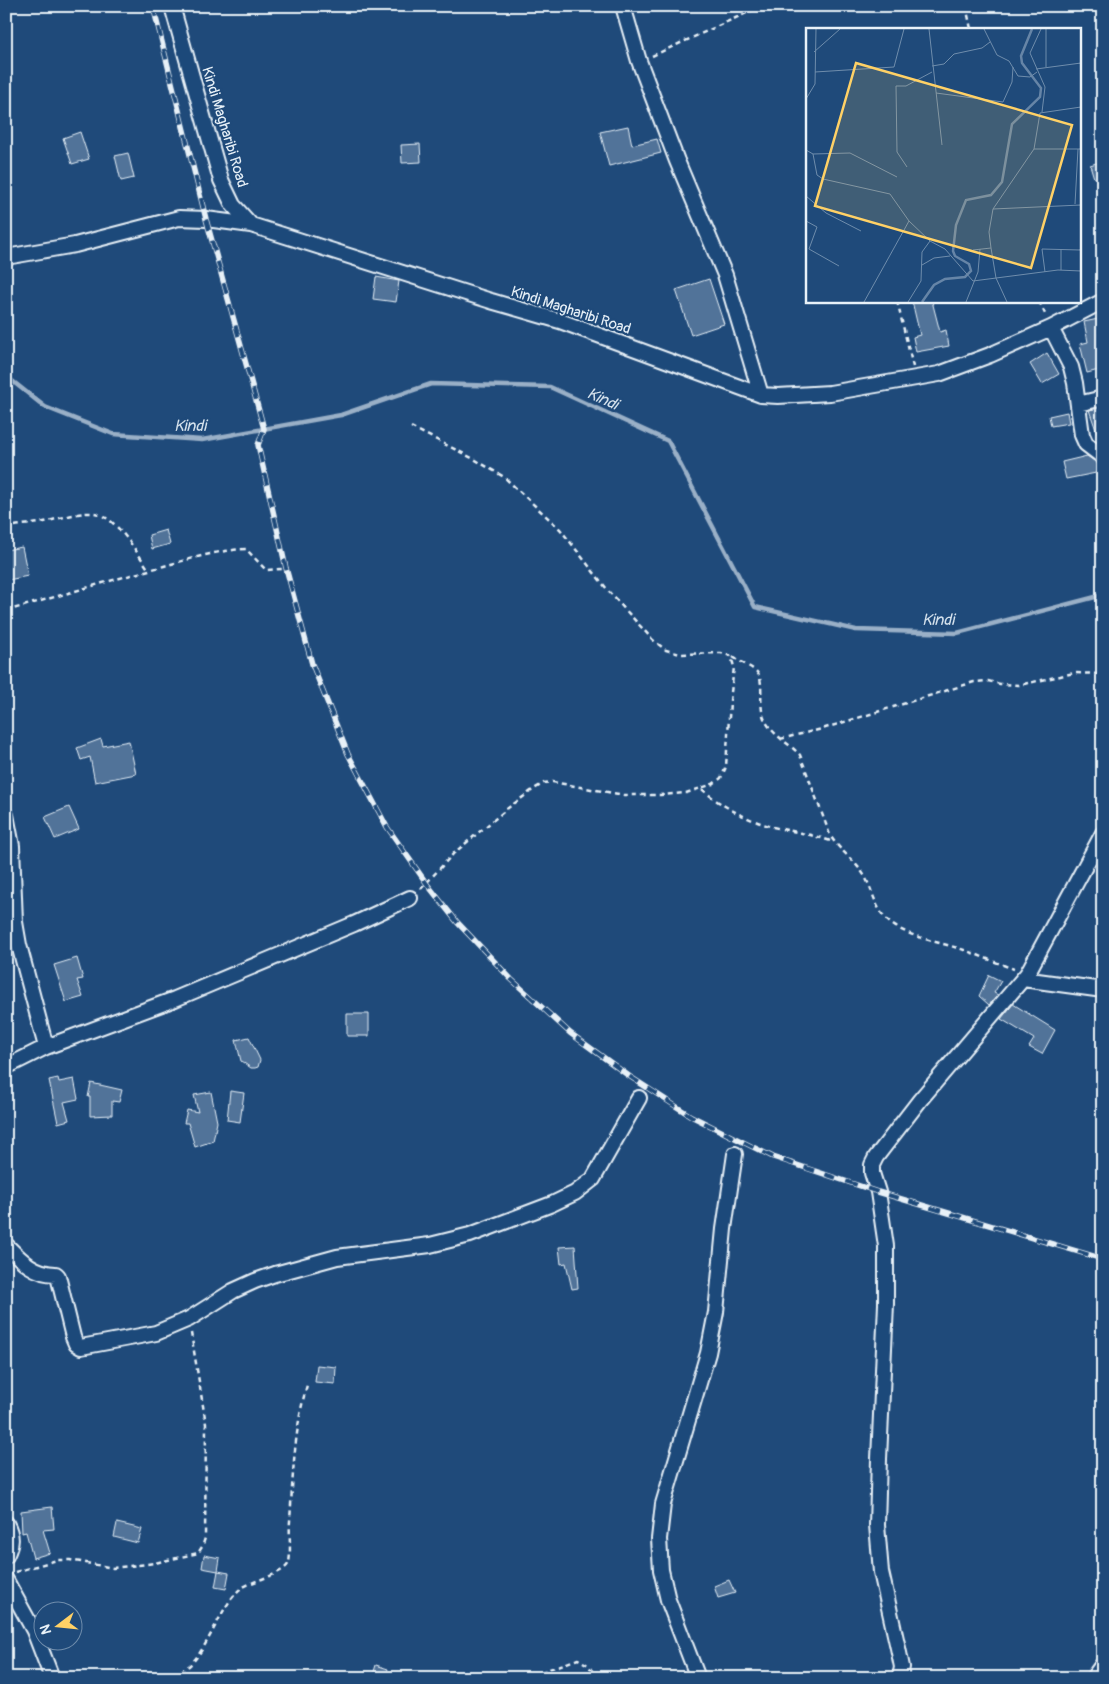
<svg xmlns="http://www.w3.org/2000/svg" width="1109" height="1684" viewBox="0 0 1109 1684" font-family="Pangolin,sans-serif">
<rect width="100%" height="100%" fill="#1f4a7a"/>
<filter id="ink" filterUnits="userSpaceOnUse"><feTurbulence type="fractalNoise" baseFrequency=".02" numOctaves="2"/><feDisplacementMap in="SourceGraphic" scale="10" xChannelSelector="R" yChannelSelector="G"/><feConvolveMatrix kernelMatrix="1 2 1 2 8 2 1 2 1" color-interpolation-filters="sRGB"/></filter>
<g filter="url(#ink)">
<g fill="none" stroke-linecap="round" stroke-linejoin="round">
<!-- stream -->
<path stroke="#9ab0c7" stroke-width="4.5" d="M 6,376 L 45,407 L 113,434 L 202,440 L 341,415 L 431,384 L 550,387 L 668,441 L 755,607 L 856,630 L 957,633 L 1103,595"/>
</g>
<!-- building -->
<path fill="#517399" stroke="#e8f1f8" d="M 628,126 L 632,145 L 657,139 L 661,153 L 609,166 L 600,132 Z
M 80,132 L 89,159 L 72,164 L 63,138 Z
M 420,144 L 421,162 L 402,163 L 401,145 Z
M 128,153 L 134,178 L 121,181 L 115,156 Z
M 1103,161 L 1103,175 L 1094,178 L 1090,165 Z
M 376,277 L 399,281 L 396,302 L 373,299 Z
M 709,279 L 724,324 L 691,335 L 676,290 Z
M 912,301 L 932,301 L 940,332 L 946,330 L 949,346 L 916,352 L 913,337 L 920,335 Z
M 1103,318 L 1103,333 L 1099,334 L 1103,350 L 1103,369 L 1087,373 L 1080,344 L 1088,342 L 1084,322 Z
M 1047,353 L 1059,374 L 1042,384 L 1030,364 Z
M 1103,407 L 1103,444 L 1101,444 L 1089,410 Z
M 1067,412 L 1069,423 L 1051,426 L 1049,416 Z
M 1087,456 L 1099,464 L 1101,472 L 1066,479 L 1062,462 Z
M 166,530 L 170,544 L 152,549 L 149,535 Z
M 22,547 L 28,576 L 8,580 L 6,572 L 6,550 Z
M 101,739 L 103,746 L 129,741 L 136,774 L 95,782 L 90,757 L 81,760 L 77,748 Z
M 69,807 L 79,829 L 55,839 L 45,817 Z
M 77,958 L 83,979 L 77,980 L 83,997 L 66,1002 L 54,965 Z
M 989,975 L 1001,981 L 994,993 L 998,995 L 989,1005 L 979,996 Z
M 1013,1004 L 1055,1030 L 1042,1054 L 1029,1047 L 1034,1039 L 1001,1019 Z
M 347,1014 L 369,1014 L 369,1036 L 347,1036 Z
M 249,1037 L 260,1060 L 258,1067 L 255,1068 L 251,1068 L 241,1061 L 236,1040 Z
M 58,1078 L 59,1082 L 74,1079 L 78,1099 L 64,1102 L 69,1120 L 58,1123 L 49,1080 Z
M 91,1083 L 122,1090 L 119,1102 L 112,1101 L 112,1115 L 90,1116 L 90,1097 L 88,1097 Z
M 230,1091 L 244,1093 L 240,1122 L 227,1120 Z
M 211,1092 L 217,1122 L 213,1141 L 195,1147 L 188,1123 L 184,1123 L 187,1110 L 198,1112 L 194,1095 Z
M 575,1246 L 578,1288 L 572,1289 L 566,1263 L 561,1264 L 559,1247 Z
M 317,1365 L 336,1367 L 335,1384 L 315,1382 Z
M 52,1507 L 54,1529 L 43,1530 L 50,1553 L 33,1558 L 26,1532 L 22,1533 L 21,1511 Z
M 117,1523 L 142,1529 L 138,1543 L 114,1537 Z
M 204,1555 L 220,1558 L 218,1571 L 202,1568 Z
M 218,1571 L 229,1573 L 226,1589 L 215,1587 Z
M 729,1580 L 735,1593 L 718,1598 L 714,1586 Z
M 376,1665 L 388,1669 L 385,1678 L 372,1678 Z"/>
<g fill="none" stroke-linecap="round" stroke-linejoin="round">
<!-- minor casing -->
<g stroke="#e8f1f8" stroke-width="18">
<path id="minor" d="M 172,6 L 221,180 L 233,205 L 251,225 L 491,301 L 560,321 L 761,395 L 778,396 L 830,393 L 939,374 L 990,355 L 1051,328 L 1103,301
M 623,6 L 639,61 L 677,161 L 725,275 L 761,395
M 6,257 L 75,245 L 179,218 L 206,219 L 251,225
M 1051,328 L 1071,367 L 1075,383 L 1082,435 L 1086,444 L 1103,457
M 1078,404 L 1103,398
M 6,815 L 12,846 L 15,922 L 19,945 L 46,1047
M 1023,979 L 1103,990
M 6,1067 L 46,1047 L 175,999 L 354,924 L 410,898
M 6,1245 C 21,1260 34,1274 56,1274 L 58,1276 L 73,1337 L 76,1344 L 81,1347 L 156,1333 L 189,1319 L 233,1291 L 255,1281 L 275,1274 L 337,1257 L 430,1245 L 470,1235 L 552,1204 L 575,1193 L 593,1179 L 639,1098
M 6,1523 C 13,1536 12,1544 6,1556
M 6,1580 L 34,1631 L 52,1678
M 698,1678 L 668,1600 L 661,1570 L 659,1539 L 663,1504 L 708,1353 L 716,1312 L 724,1229 L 735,1154
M 900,1678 L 902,1667 L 898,1648 L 881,1572 L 877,1525 L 879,1459 L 886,1304 L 886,1246 L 878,1192 L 872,1173 L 872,1165 L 876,1157 L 920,1100 L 1027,974 L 1103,833
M 1093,1678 L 1103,1664"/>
</g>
<!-- path -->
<path stroke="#e8f1f8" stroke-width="2.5" stroke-dasharray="5 4" stroke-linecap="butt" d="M 966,6 L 971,29
M 652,56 L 762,6
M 897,301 L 913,367
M 1039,301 L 1046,316
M 411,427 L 474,459 L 504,477 L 560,529 L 610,593 L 653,640 L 666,650 L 680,654 L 721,653 L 731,656 L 734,667 L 730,701 L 726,767 L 721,778 L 713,784 L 686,793 L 660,795 L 624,795 L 553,782 L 544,783 L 534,789 L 508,808 L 454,853 L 419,891
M 6,528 C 20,524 34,525 48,521 C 62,518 79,512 94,513 C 116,516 137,553 149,570
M 6,611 C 59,596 111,580 164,566 C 190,559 218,550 246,549 L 266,570 L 282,569
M 733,657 C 740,662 749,666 756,671 C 766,681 757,706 765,720 C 774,737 788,742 800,755 L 830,835 C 838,849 852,858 862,872 C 872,886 874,906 886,919 C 903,937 941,942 964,950 C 981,956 997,963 1014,969
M 780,739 L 822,729 L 974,682 L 988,681 L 1000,684 L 1019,685 L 1074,673 L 1103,674
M 702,789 C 722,807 748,820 773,827 C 794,832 812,834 833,842
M 15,1572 L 57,1560 L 70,1560 L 113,1568 L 155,1563 L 198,1553 L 202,1547 L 205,1538 L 206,1424 L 191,1333
M 163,1678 C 171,1675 183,1671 190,1665 C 210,1644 218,1613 237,1592 C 247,1580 285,1576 289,1562 C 291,1553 289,1532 290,1521 C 293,1475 294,1430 307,1385
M 524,1678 L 578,1659 L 588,1665 L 597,1678"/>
<!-- minor -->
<use href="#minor" stroke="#1f4a7a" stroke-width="14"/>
<!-- rail casing -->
<g stroke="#e8f1f8" stroke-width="5.5">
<path id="rail" d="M 153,6 L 206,219 L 264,429 L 258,445 L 286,568 L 312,664 L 348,754 L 387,827 L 427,884 L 457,922 L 511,979 L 570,1033 L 629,1076 L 691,1116 L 773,1157 L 878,1192 L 1103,1259"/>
</g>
<!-- rail -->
<use href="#rail" stroke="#1f4a7a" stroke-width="4" stroke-dasharray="11" stroke-linecap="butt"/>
</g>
</g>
<g text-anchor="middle" stroke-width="4.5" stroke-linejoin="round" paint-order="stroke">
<!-- street labels -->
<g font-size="15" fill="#e8f1f8" stroke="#1f4a7a">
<text transform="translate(225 127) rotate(73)" y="5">Kindi Magharibi Road</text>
<text transform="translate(571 310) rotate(18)" y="5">Kindi Magharibi Road</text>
</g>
<!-- water labels -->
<g font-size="16" font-style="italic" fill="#d4e1ec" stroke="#1f4a7a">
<text transform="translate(603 398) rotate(24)" y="6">Kindi</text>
<text x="190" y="431">Kindi</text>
<text x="938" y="625">Kindi</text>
</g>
</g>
<!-- overview -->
<g transform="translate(806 28)">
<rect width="275" height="275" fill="#1f4a7a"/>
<path fill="none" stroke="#6685a7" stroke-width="2.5" d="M 116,274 L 128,257 L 139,251 L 159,249 L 165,243 L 163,236 L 149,228 L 147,223 L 150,197 L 160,172 L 185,167 L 196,154 L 206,96 L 234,69 L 235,60 L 216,35 L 215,28 L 226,1"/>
<path fill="none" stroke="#6f8dac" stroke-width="1" d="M 123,1 L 136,117M 178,1 L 191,27 L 203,33 L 212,48 L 224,49 L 231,44M 235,1 L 224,25 L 239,59 L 236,84M 240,1 L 240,39M 8,24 L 34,1M 126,38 L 138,36 L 148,26 L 176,20 L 184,14M 230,41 L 275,35M 9,44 L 88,39 L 98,1M 130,65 L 197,74 L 206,54 L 207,39M 0,71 L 9,56 L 10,1M 228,121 L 234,85 L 275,79M 0,122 L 7,126 L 11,147 L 17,151 L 84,166 L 103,193 L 124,213 L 139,221 L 167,253 L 252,242 L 275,243M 7,126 L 44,125 L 91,149M 101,139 L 91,124 L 90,58 L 100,58 L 126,44M 0,168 L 20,185 L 55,203M 269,176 L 272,121M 187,181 L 275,177M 0,193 L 11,199 L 3,221 L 33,238M 255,221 L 255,242M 167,222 L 185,220M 116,237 L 128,230 L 144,228M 239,244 L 236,221 L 274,222 L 275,219M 58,274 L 103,193M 102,274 L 115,253 L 116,224 L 124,213M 160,274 L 172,244 L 174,221M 201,274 L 190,250 L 185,220 L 183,204 L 187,181 L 228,121 L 275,121"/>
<path fill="#ffd166" fill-opacity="0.15" stroke="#ffd166" stroke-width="2.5" d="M 50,35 L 266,97 L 225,240 L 9,178 Z"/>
<rect width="275" height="275" fill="none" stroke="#e8f1f8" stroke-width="2.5"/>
</g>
<!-- margin -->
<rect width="1109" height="1684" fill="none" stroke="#1f4a7a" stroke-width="25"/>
<rect x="12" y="12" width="1084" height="1659" fill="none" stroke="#e8f1f8" stroke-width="2" filter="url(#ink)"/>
<!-- north arrow -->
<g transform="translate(58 1626) rotate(254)"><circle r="24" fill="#1f4a7a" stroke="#6f8dac"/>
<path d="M0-4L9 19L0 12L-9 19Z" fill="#ffd166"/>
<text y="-8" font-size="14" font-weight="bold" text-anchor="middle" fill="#e8f1f8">N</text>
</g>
</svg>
